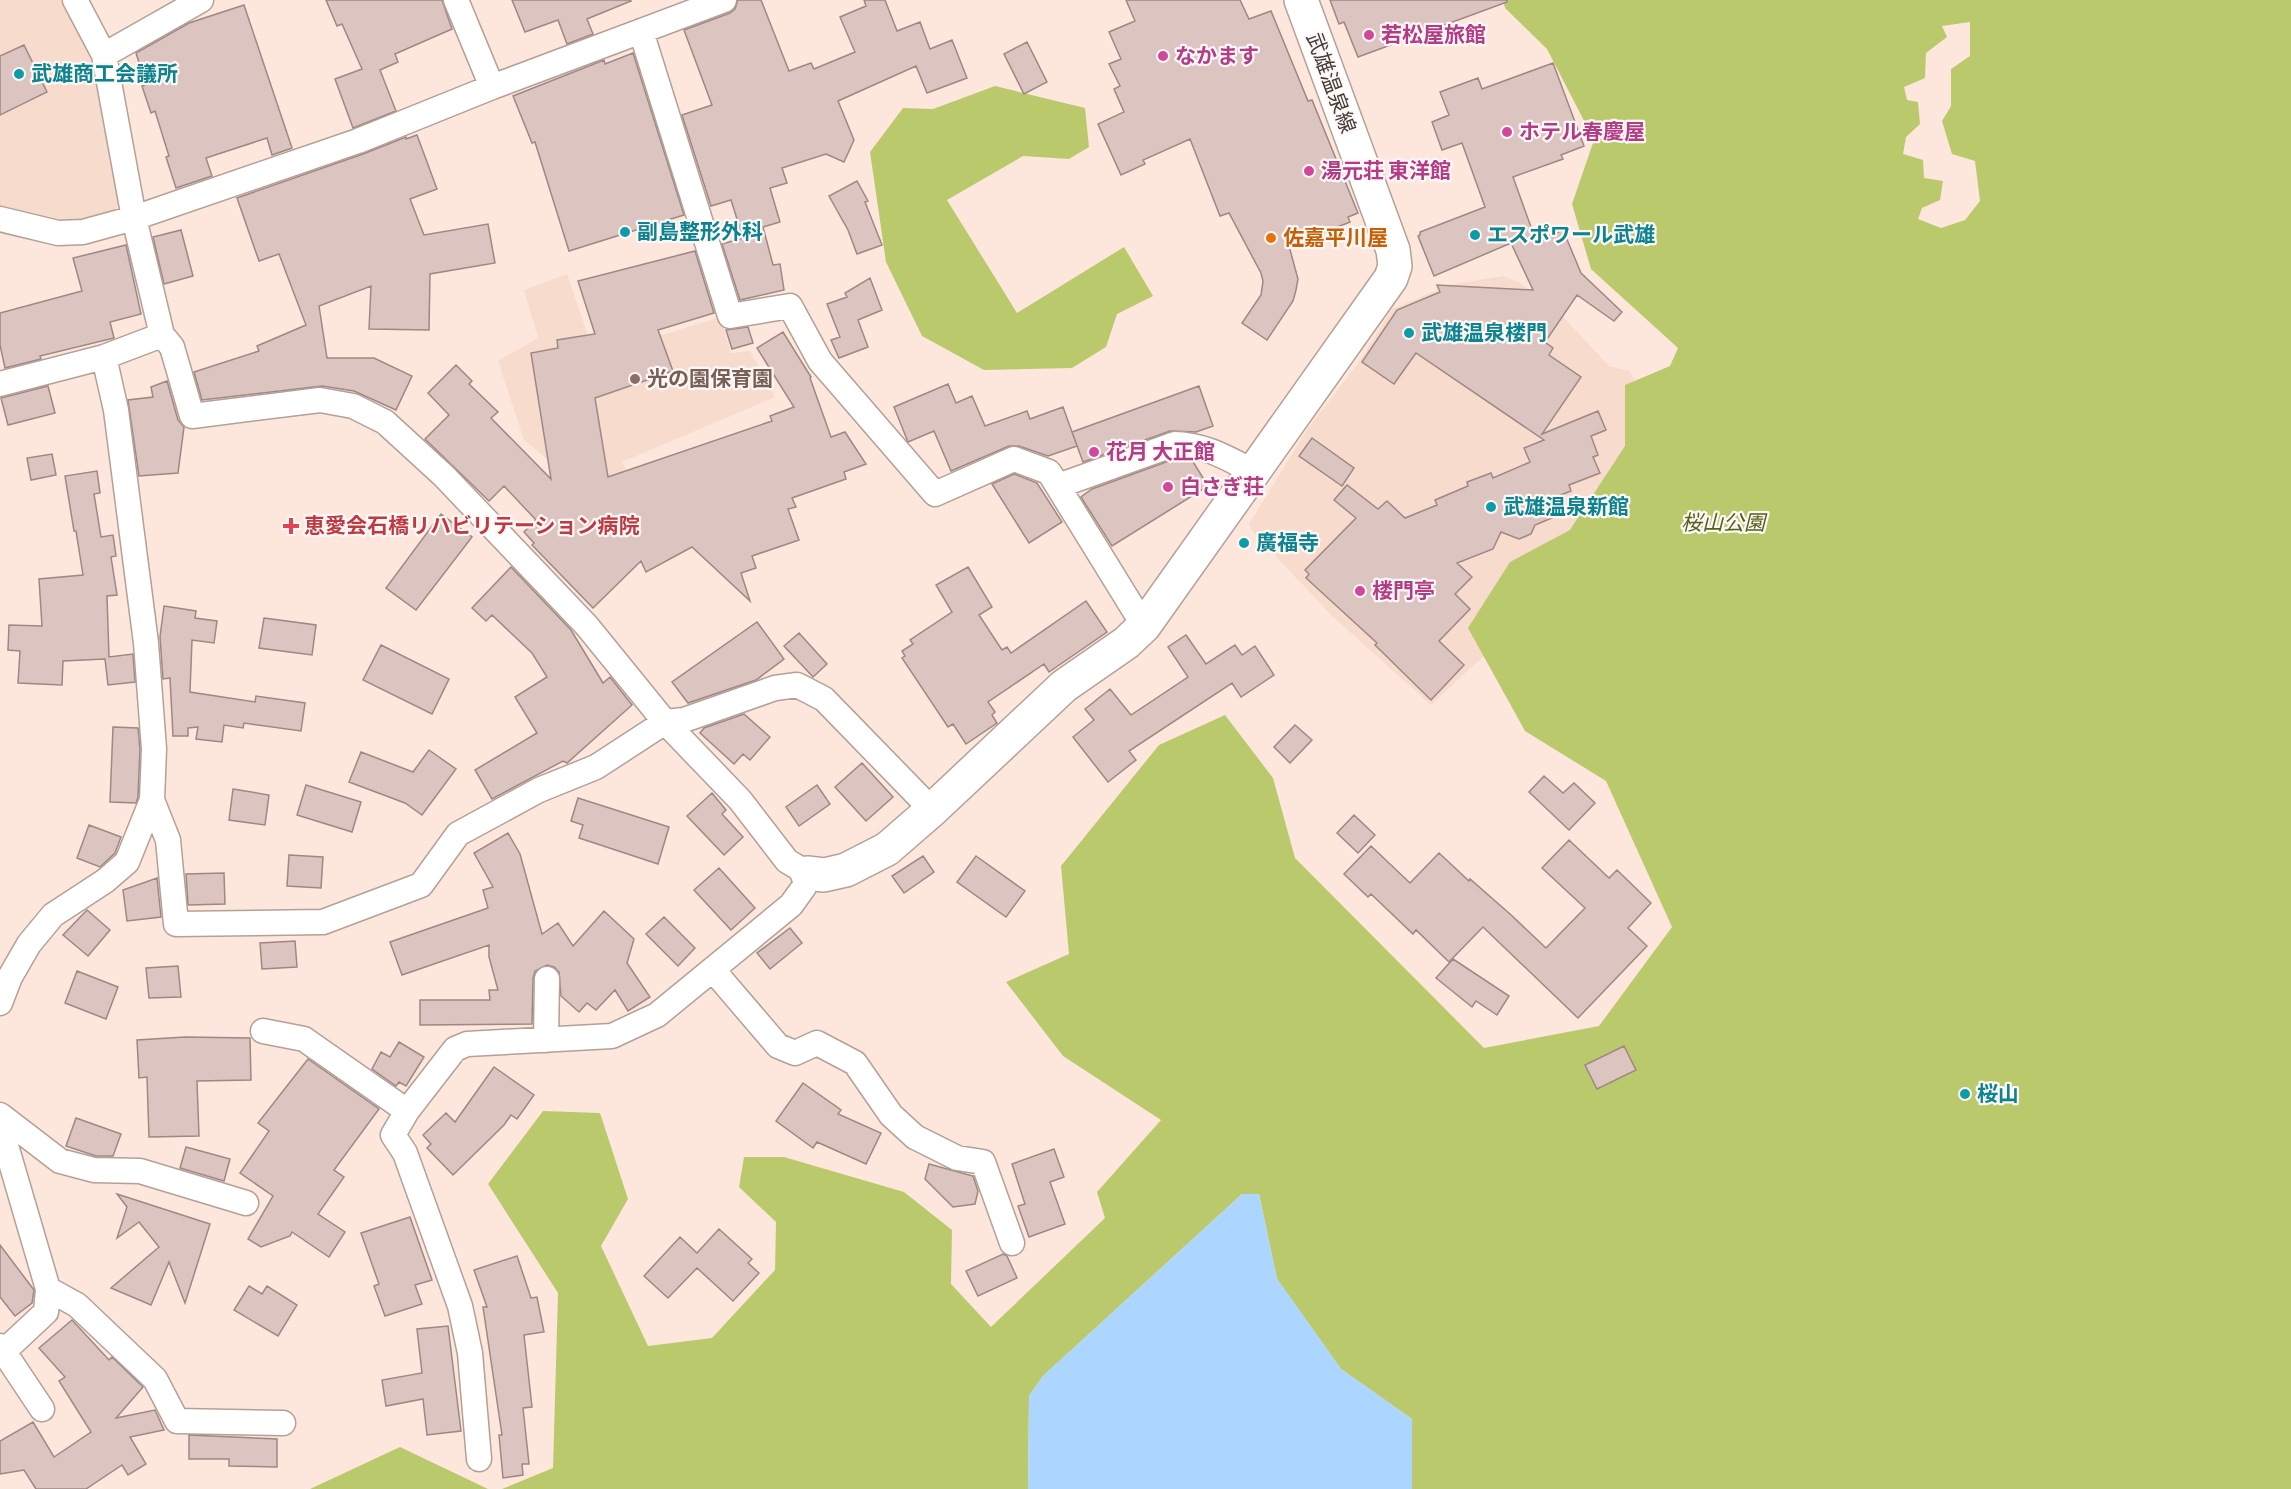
<svg xmlns="http://www.w3.org/2000/svg" width="2291" height="1489" viewBox="0 0 2291 1489" font-family="'Zilla Slab','Noto Sans JP',serif">
<rect width="100%" height="100%" fill="#fde7dc"/>
<!-- built -->
<path fill="#f7dbcc" d="M 0,0 L 66,0 L 97,56 L 121,201 L 111,214 L 77,223 L 54,222 L 0,207 Z
M 567,274 L 595,356 L 720,317 L 726,324 L 724,330 L 731,353 L 750,351 L 775,397 L 622,462 L 631,479 L 592,496 L 524,440 L 498,361 L 538,338 L 524,290 Z
M 1503,276 L 1518,282 L 1555,308 L 1609,366 L 1630,371 L 1654,427 L 1503,638 L 1431,705 L 1332,616 L 1253,532 L 1249,524 L 1306,431 L 1359,362 L 1392,309 L 1449,285 Z"/>
<!-- green -->
<path fill="#bbc96d" fill-rule="evenodd" d="M 1503,0 L 2291,0 L 2291,1489 L 1412,1489 L 1412,1419 L 1341,1369 L 1277,1279 L 1259,1194 L 1242,1194 L 1043,1376 L 1029,1396 L 1028,1489 L 502,1489 L 553,1468 L 558,1293 L 488,1184 L 543,1111 L 600,1113 L 628,1199 L 601,1246 L 648,1346 L 712,1338 L 775,1270 L 776,1222 L 739,1187 L 744,1157 L 784,1157 L 904,1192 L 952,1230 L 951,1284 L 991,1327 L 1105,1218 L 1097,1192 L 1161,1120 L 1063,1056 L 1006,982 L 1069,954 L 1061,866 L 1159,745 L 1225,715 L 1273,778 L 1295,858 L 1484,1048 L 1599,1026 L 1672,927 L 1606,781 L 1525,731 L 1468,628 L 1510,562 L 1570,530 L 1625,446 L 1625,385 L 1670,366 L 1678,348 L 1591,269 L 1572,204 L 1594,140 L 1547,49 L 1505,8 ZM 1970,22 L 1970,56 L 1951,69 L 1951,106 L 1942,121 L 1952,154 L 1975,161 L 1980,201 L 1965,220 L 1941,228 L 1918,219 L 1922,208 L 1940,200 L 1943,181 L 1924,178 L 1923,160 L 1903,154 L 1906,137 L 1920,124 L 1918,102 L 1907,100 L 1904,87 L 1925,78 L 1926,53 L 1947,37 L 1942,26 Z
M 995,86 L 1085,108 L 1089,147 L 1069,159 L 1023,156 L 947,200 L 1017,313 L 1124,247 L 1153,296 L 1117,314 L 1106,347 L 1072,368 L 984,370 L 922,336 L 886,262 L 870,152 L 903,108 L 933,109 Z
M 400,1447 L 488,1489 L 310,1489 Z"/>
<!-- water -->
<path fill="#acd5ff" d="M 1242,1194 L 1259,1194 L 1277,1279 L 1341,1369 L 1412,1419 L 1412,1489 L 1028,1489 L 1029,1396 L 1043,1376 Z"/>
<!-- building -->
<path fill="#dcc4c1" stroke="#9e8784" stroke-width="1.5" d="M 326,0 L 442,0 L 452,29 L 395,54 L 398,62 L 380,70 L 396,111 L 353,128 L 335,79 L 362,69 L 342,24 L 337,26 Z
M 512,0 L 630,0 L 631,1 L 587,19 L 593,34 L 567,44 L 558,20 L 525,32 Z
M 738,0 L 761,0 L 789,71 L 811,63 L 814,69 L 855,52 L 840,17 L 866,6 L 864,0 L 885,0 L 897,31 L 920,22 L 930,49 L 952,40 L 967,78 L 927,93 L 916,66 L 838,101 L 854,140 L 844,162 L 826,154 L 782,168 L 787,183 L 770,188 L 780,222 L 763,227 L 773,265 L 780,264 L 784,290 L 740,300 L 722,244 L 743,238 L 731,200 L 711,206 L 682,115 L 712,105 L 684,30 L 730,13 L 735,9 Z
M 1126,0 L 1240,0 L 1249,19 L 1271,11 L 1308,101 L 1312,100 L 1358,213 L 1348,217 L 1350,222 L 1289,246 L 1298,279 L 1296,290 L 1293,301 L 1267,340 L 1242,323 L 1261,295 L 1263,281 L 1261,273 L 1229,213 L 1220,216 L 1190,139 L 1143,160 L 1145,164 L 1121,175 L 1098,124 L 1124,112 L 1114,89 L 1120,86 L 1109,64 L 1121,59 L 1109,32 L 1135,21 Z
M 1330,0 L 1507,0 L 1507,2 L 1358,57 L 1344,22 L 1339,24 Z
M 244,5 L 292,148 L 272,155 L 267,138 L 206,158 L 212,176 L 176,188 L 166,157 L 169,156 L 155,111 L 151,113 L 142,86 L 146,85 L 136,53 L 189,23 Z
M 1027,42 L 1047,82 L 1024,94 L 1004,54 Z
M 24,45 L 47,92 L 0,115 L 0,56 Z
M 633,53 L 684,215 L 569,251 L 535,142 L 532,143 L 513,96 L 604,60 L 605,64 Z
M 1553,63 L 1584,146 L 1561,155 L 1563,159 L 1513,177 L 1536,241 L 1563,230 L 1581,273 L 1622,312 L 1614,321 L 1577,295 L 1545,342 L 1553,348 L 1549,355 L 1581,377 L 1542,434 L 1598,411 L 1606,430 L 1591,436 L 1598,455 L 1593,457 L 1600,473 L 1569,485 L 1571,491 L 1553,498 L 1559,515 L 1535,525 L 1531,534 L 1519,539 L 1501,532 L 1493,549 L 1457,563 L 1472,577 L 1455,594 L 1470,609 L 1439,641 L 1464,665 L 1431,700 L 1375,645 L 1377,643 L 1306,578 L 1309,574 L 1305,570 L 1356,518 L 1334,500 L 1347,485 L 1378,509 L 1387,501 L 1405,518 L 1437,505 L 1435,500 L 1468,486 L 1467,482 L 1491,473 L 1493,478 L 1530,462 L 1524,448 L 1544,440 L 1416,353 L 1394,384 L 1362,362 L 1397,310 L 1440,292 L 1437,285 L 1533,290 L 1511,243 L 1434,276 L 1418,236 L 1420,235 L 1420,232 L 1485,207 L 1462,143 L 1442,150 L 1432,122 L 1449,115 L 1440,92 L 1478,78 L 1482,89 Z
M 417,135 L 437,189 L 410,199 L 424,235 L 488,224 L 495,263 L 430,274 L 429,330 L 369,329 L 371,286 L 319,306 L 327,358 L 374,358 L 412,376 L 396,410 L 354,391 L 322,386 L 202,400 L 194,372 L 259,351 L 257,346 L 306,325 L 279,254 L 259,261 L 237,198 L 363,154 L 406,137 L 406,139 Z
M 857,181 L 868,201 L 865,202 L 882,245 L 857,254 L 848,230 L 829,196 Z
M 181,230 L 193,276 L 164,284 L 153,237 Z
M 126,245 L 141,314 L 110,322 L 114,338 L 40,356 L 41,359 L 5,368 L 0,345 L 0,313 L 82,291 L 73,258 Z
M 695,251 L 714,313 L 658,330 L 673,371 L 595,398 L 608,477 L 772,421 L 770,416 L 794,407 L 757,348 L 783,332 L 811,377 L 810,378 L 831,437 L 845,432 L 866,464 L 844,472 L 846,479 L 792,498 L 796,507 L 788,509 L 799,540 L 752,556 L 756,568 L 741,573 L 750,601 L 692,547 L 646,572 L 641,561 L 593,608 L 532,545 L 534,543 L 524,532 L 536,520 L 504,486 L 489,501 L 425,439 L 449,415 L 428,393 L 456,365 L 472,381 L 469,384 L 498,412 L 491,418 L 551,479 L 531,353 L 558,348 L 557,340 L 595,334 L 578,281 Z
M 870,278 L 882,310 L 858,320 L 868,347 L 839,358 L 831,340 L 840,337 L 827,304 L 847,297 L 845,293 Z
M 748,327 L 753,343 L 732,349 L 726,330 Z
M 167,381 L 178,420 L 184,427 L 178,473 L 139,476 L 128,400 L 153,397 L 151,387 Z
M 948,384 L 956,403 L 972,396 L 985,426 L 1027,411 L 1030,419 L 1063,407 L 1077,446 L 1048,456 L 1019,446 L 1009,446 L 951,471 L 934,431 L 908,442 L 894,407 Z
M 48,386 L 55,413 L 8,425 L 1,398 Z
M 1199,386 L 1213,426 L 1196,432 L 1170,431 L 1083,462 L 1072,432 Z
M 1312,438 L 1354,468 L 1342,486 L 1299,456 Z
M 52,454 L 56,475 L 31,480 L 27,458 Z
M 1177,458 L 1192,460 L 1208,486 L 1112,546 L 1081,497 L 1092,489 Z
M 97,471 L 100,493 L 94,494 L 101,537 L 113,535 L 116,556 L 111,557 L 117,595 L 107,596 L 109,657 L 133,654 L 135,682 L 108,685 L 105,659 L 63,661 L 62,685 L 18,683 L 20,651 L 8,650 L 9,625 L 42,626 L 39,579 L 83,575 L 76,531 L 74,531 L 65,476 Z
M 1014,474 L 1037,483 L 1062,522 L 1029,543 L 992,484 Z
M 441,514 L 472,537 L 416,610 L 386,588 Z
M 511,567 L 571,630 L 603,683 L 610,677 L 632,705 L 567,763 L 563,761 L 492,799 L 475,770 L 537,733 L 515,697 L 547,677 L 532,653 L 492,615 L 486,621 L 472,608 Z
M 968,567 L 992,607 L 979,615 L 1002,650 L 1007,647 L 1011,653 L 1086,601 L 1107,632 L 1049,672 L 1044,664 L 988,702 L 995,712 L 992,715 L 997,723 L 966,744 L 953,724 L 948,727 L 902,658 L 905,656 L 902,651 L 913,644 L 910,640 L 952,612 L 936,585 Z
M 164,606 L 196,611 L 195,618 L 217,621 L 214,643 L 192,640 L 190,692 L 255,702 L 256,696 L 305,703 L 301,731 L 244,723 L 243,728 L 224,725 L 222,742 L 196,739 L 198,727 L 188,728 L 188,736 L 173,736 L 170,678 L 163,679 L 160,637 Z
M 264,618 L 316,625 L 312,655 L 259,648 Z
M 757,622 L 784,659 L 756,680 L 688,703 L 672,682 Z
M 799,633 L 827,664 L 813,677 L 784,646 Z
M 1186,635 L 1206,664 L 1235,645 L 1242,655 L 1255,646 L 1274,675 L 1241,697 L 1232,683 L 1129,751 L 1136,760 L 1108,782 L 1073,737 L 1094,720 L 1085,709 L 1110,689 L 1131,715 L 1188,677 L 1168,647 Z
M 381,645 L 449,679 L 432,714 L 363,680 Z
M 744,714 L 770,737 L 750,760 L 743,754 L 734,764 L 700,733 L 704,728 Z
M 1295,725 L 1312,740 L 1290,763 L 1274,747 Z
M 113,727 L 138,728 L 140,749 L 138,797 L 136,803 L 110,802 Z
M 429,750 L 456,769 L 422,815 L 405,803 L 349,782 L 361,752 L 413,772 Z
M 862,763 L 893,797 L 866,821 L 835,787 Z
M 1544,776 L 1563,793 L 1574,783 L 1595,803 L 1569,830 L 1529,792 Z
M 306,785 L 361,802 L 352,832 L 297,815 Z
M 817,785 L 830,804 L 799,826 L 786,807 Z
M 233,789 L 269,795 L 265,825 L 229,820 Z
M 712,793 L 726,810 L 722,814 L 743,837 L 724,855 L 687,816 Z
M 578,798 L 669,827 L 658,864 L 579,838 L 583,825 L 571,821 Z
M 1354,815 L 1375,835 L 1358,853 L 1337,833 Z
M 89,825 L 121,837 L 115,853 L 100,867 L 77,858 Z
M 508,833 L 520,854 L 542,934 L 558,923 L 573,946 L 604,911 L 634,939 L 627,963 L 650,997 L 628,1011 L 615,990 L 596,1010 L 587,1003 L 579,1012 L 561,996 L 559,972 L 554,967 L 547,965 L 535,971 L 533,978 L 532,1024 L 420,1025 L 420,1000 L 490,1000 L 489,990 L 498,990 L 489,957 L 489,945 L 402,975 L 390,942 L 488,908 L 483,890 L 493,887 L 474,853 Z
M 1569,840 L 1609,878 L 1617,870 L 1651,903 L 1628,928 L 1647,946 L 1578,1018 L 1483,927 L 1449,962 L 1416,930 L 1413,934 L 1371,894 L 1368,897 L 1344,874 L 1371,846 L 1410,883 L 1439,853 L 1469,881 L 1470,879 L 1510,914 L 1546,948 L 1585,908 L 1542,868 Z
M 289,855 L 323,857 L 321,888 L 287,886 Z
M 923,856 L 934,872 L 904,893 L 892,876 Z
M 976,856 L 1025,891 L 1006,917 L 957,882 Z
M 719,868 L 755,908 L 731,930 L 694,890 Z
M 224,873 L 225,904 L 188,905 L 186,874 Z
M 157,878 L 161,917 L 127,921 L 123,890 Z
M 87,910 L 110,930 L 88,956 L 63,935 Z
M 664,917 L 695,948 L 678,966 L 646,934 Z
M 790,928 L 802,943 L 770,969 L 757,953 Z
M 295,941 L 297,967 L 262,969 L 260,943 Z
M 1453,959 L 1509,996 L 1497,1015 L 1476,1001 L 1472,1007 L 1436,978 Z
M 178,966 L 181,997 L 149,998 L 146,968 Z
M 77,971 L 118,987 L 106,1019 L 65,1003 Z
M 185,1037 L 250,1038 L 251,1080 L 197,1081 L 199,1136 L 149,1137 L 147,1077 L 139,1078 L 137,1040 Z
M 399,1042 L 424,1057 L 406,1086 L 399,1082 L 396,1086 L 372,1069 L 381,1052 L 390,1057 Z
M 1624,1046 L 1636,1070 L 1597,1089 L 1585,1065 Z
M 308,1059 L 379,1109 L 334,1170 L 344,1177 L 318,1214 L 345,1232 L 329,1257 L 292,1232 L 290,1236 L 261,1247 L 248,1239 L 273,1196 L 240,1173 L 269,1131 L 258,1123 Z
M 494,1067 L 534,1095 L 517,1119 L 511,1115 L 504,1125 L 453,1175 L 427,1148 L 431,1144 L 423,1135 L 446,1113 L 455,1122 Z
M 803,1083 L 841,1110 L 838,1114 L 881,1133 L 866,1164 L 817,1142 L 813,1148 L 776,1121 Z
M 76,1118 L 121,1134 L 113,1156 L 96,1156 L 66,1146 Z
M 186,1147 L 230,1159 L 224,1181 L 180,1168 Z
M 1054,1149 L 1064,1177 L 1050,1182 L 1065,1224 L 1029,1237 L 1018,1206 L 1025,1204 L 1012,1164 Z
M 929,1164 L 973,1176 L 978,1191 L 975,1204 L 953,1207 L 925,1179 Z
M 117,1194 L 210,1224 L 185,1303 L 169,1262 L 151,1305 L 111,1288 L 159,1247 L 139,1222 L 117,1238 L 127,1207 Z
M 410,1217 L 432,1280 L 415,1285 L 422,1304 L 385,1316 L 374,1286 L 379,1284 L 361,1233 Z
M 719,1229 L 752,1259 L 748,1263 L 759,1273 L 733,1301 L 697,1268 L 668,1298 L 644,1276 L 680,1237 L 697,1253 Z
M 0,1245 L 34,1290 L 32,1303 L 15,1316 L 0,1297 Z
M 1003,1254 L 1007,1256 L 1017,1278 L 978,1296 L 966,1271 Z
M 517,1256 L 531,1298 L 537,1297 L 544,1332 L 524,1335 L 532,1407 L 523,1408 L 529,1464 L 522,1464 L 523,1475 L 503,1478 L 499,1435 L 502,1435 L 483,1307 L 487,1307 L 474,1270 Z
M 249,1286 L 262,1294 L 267,1286 L 297,1305 L 278,1336 L 234,1310 Z
M 72,1320 L 109,1360 L 112,1357 L 143,1387 L 116,1418 L 155,1410 L 164,1430 L 130,1437 L 146,1464 L 128,1475 L 122,1465 L 86,1489 L 36,1489 L 24,1470 L 0,1474 L 0,1441 L 33,1422 L 54,1457 L 91,1432 L 59,1381 L 65,1377 L 39,1348 Z
M 448,1326 L 461,1431 L 427,1435 L 423,1399 L 386,1406 L 382,1380 L 422,1373 L 417,1329 Z
M 189,1435 L 277,1439 L 277,1467 L 229,1466 L 229,1459 L 189,1459 Z"/>
<g fill="none" stroke-linecap="round" stroke-linejoin="round">
<!-- street casing -->
<g stroke="#b4a096" stroke-width="27">
<path id="street" d="M 75,0 L 104,55 L 134,218 L 162,335 L 172,347 L 192,416 L 320,400 L 353,406 L 385,422 L 444,476 L 587,626 L 665,722 L 740,800 L 787,861 L 807,873 L 804,887 L 791,905 L 657,1015 L 612,1036 L 467,1044 L 455,1049 L 407,1111 L 393,1135 L 405,1153 L 460,1306 L 470,1353 L 479,1459
M 456,0 L 492,87
M 641,31 L 730,316 L 790,306 L 820,361 L 935,494 L 1014,459 L 1049,472 L 1144,626
M 104,55 L 201,0
M 0,219 L 58,233 L 83,232 L 134,218 L 358,141 L 492,87 L 724,0
M 0,384 L 104,357 L 162,335
M 1058,486 L 1175,444 C 1206,445 1227,458 1254,472
M 152,800 L 168,840 L 176,924 L 323,922 L 421,885 L 458,834 L 539,790 L 596,767 L 665,722 L 684,720 L 775,688 L 797,685 L 824,699 L 932,810
M 713,970 L 778,1046 L 795,1053 L 817,1043 L 855,1063 L 891,1115 L 915,1137 L 957,1158 L 983,1162 L 1012,1243
M 0,1003 L 10,977 L 29,944 L 53,915 L 105,881 L 127,862 L 152,800 L 154,749 L 146,643 L 116,410 L 104,357
M 263,1031 L 304,1039 L 407,1111
M 546,1040 L 547,979
M 0,1115 L 60,1161 L 94,1170 L 140,1171 L 246,1203
M 0,1125 L 48,1289 L 46,1312 L 0,1355
M 48,1289 L 77,1305 L 155,1379 L 177,1421 L 283,1423
M 0,1346 L 42,1409"/>
</g>
<!-- secondary casing -->
<g stroke="#b4a096" stroke-width="36">
<path id="secondary" d="M 807,873 L 824,875 L 846,870 L 887,849 L 932,810 L 1064,686 L 1126,643 L 1144,626 L 1391,278 L 1395,266 L 1393,250 L 1301,0"/>
</g>
<!-- street -->
<use href="#street" stroke="#fff" stroke-width="24"/>
<!-- secondary -->
<use href="#secondary" stroke="#fff" stroke-width="33"/>
</g>
<!-- markers -->
<g fill="#d1479c" stroke="#fdf8f6" stroke-width="2">
<circle cx="1369" cy="35" r="6"/>
<circle cx="1163" cy="56" r="6"/>
<circle cx="1507" cy="132" r="6"/>
<circle cx="1309" cy="171" r="6"/>
<circle cx="1094" cy="452" r="6"/>
<circle cx="1168" cy="487" r="6"/>
<circle cx="1360" cy="591" r="6"/>
</g>
<g fill="#0f9aa8" stroke="#fdf8f6" stroke-width="2">
<circle cx="19" cy="74" r="6"/>
<circle cx="625" cy="232" r="6"/>
<circle cx="1475" cy="235" r="6"/>
<circle cx="1409" cy="333" r="6"/>
<circle cx="1491" cy="507" r="6"/>
<circle cx="1244" cy="543" r="6"/>
<circle cx="1965" cy="1094" r="6"/>
</g>
<circle fill="#e8710a" stroke="#fdf8f6" stroke-width="2" cx="1271" cy="238" r="6"/>
<circle fill="#8d6e63" stroke="#fdf8f6" stroke-width="2" cx="635" cy="379" r="6"/>
<path fill="#e0444e" stroke="#fdf8f6" stroke-width="2" d="M288 517h6v6h6v6h-6v6h-6v-6h-6v-6h6z"/>
<g text-anchor="middle" stroke-width="4.5" stroke-linejoin="round" paint-order="stroke">
<!-- hotel labels -->
<g font-size="21" font-weight="bold" fill="#b23c85" stroke="#fdf8f6" text-anchor="start">
<text x="1381" y="42">若松屋旅館</text>
<text x="1175" y="63">なかます</text>
<text x="1519" y="139">ホテル春慶屋</text>
<text x="1321" y="178">湯元荘 東洋館</text>
<text x="1106" y="459">花月 大正館</text>
<text x="1180" y="494">白さぎ荘</text>
<text x="1372" y="598">楼門亭</text>
</g>
<!-- culture labels -->
<g font-size="21" font-weight="bold" fill="#0d838f" stroke="#fdf8f6" text-anchor="start">
<text x="31" y="81">武雄商工会議所</text>
<text x="637" y="239">副島整形外科</text>
<text x="1487" y="242">エスポワール武雄</text>
<text x="1421" y="340">武雄温泉楼門</text>
<text x="1503" y="514">武雄温泉新館</text>
<text x="1256" y="550">廣福寺</text>
<text x="1977" y="1101">桜山</text>
</g>
<!-- street labels -->
<g font-size="21" fill="#443b37" stroke="#fdf8f6">
<text transform="translate(1331 83) rotate(70)" y="7">武雄温泉線</text>
</g>
<!-- food labels -->
<g font-size="21" font-weight="bold" fill="#c56008" stroke="#fdf8f6" text-anchor="start">
<text x="1283" y="245">佐嘉平川屋</text>
</g>
<!-- education labels -->
<g font-size="21" font-weight="bold" fill="#785e54" stroke="#fdf8f6" text-anchor="start">
<text x="647" y="386">光の園保育園</text>
</g>
<!-- park labels -->
<g font-size="21" font-style="italic" fill="#555e19" stroke="#fdf8f6">
<text x="1723" y="530">桜山公園</text>
</g>
<!-- health labels -->
<g font-size="21" font-weight="bold" fill="#be3a42" stroke="#fdf8f6" text-anchor="start">
<text x="304" y="533">恵愛会石橋リハビリテーション病院</text>
</g>
</g>
</svg>
